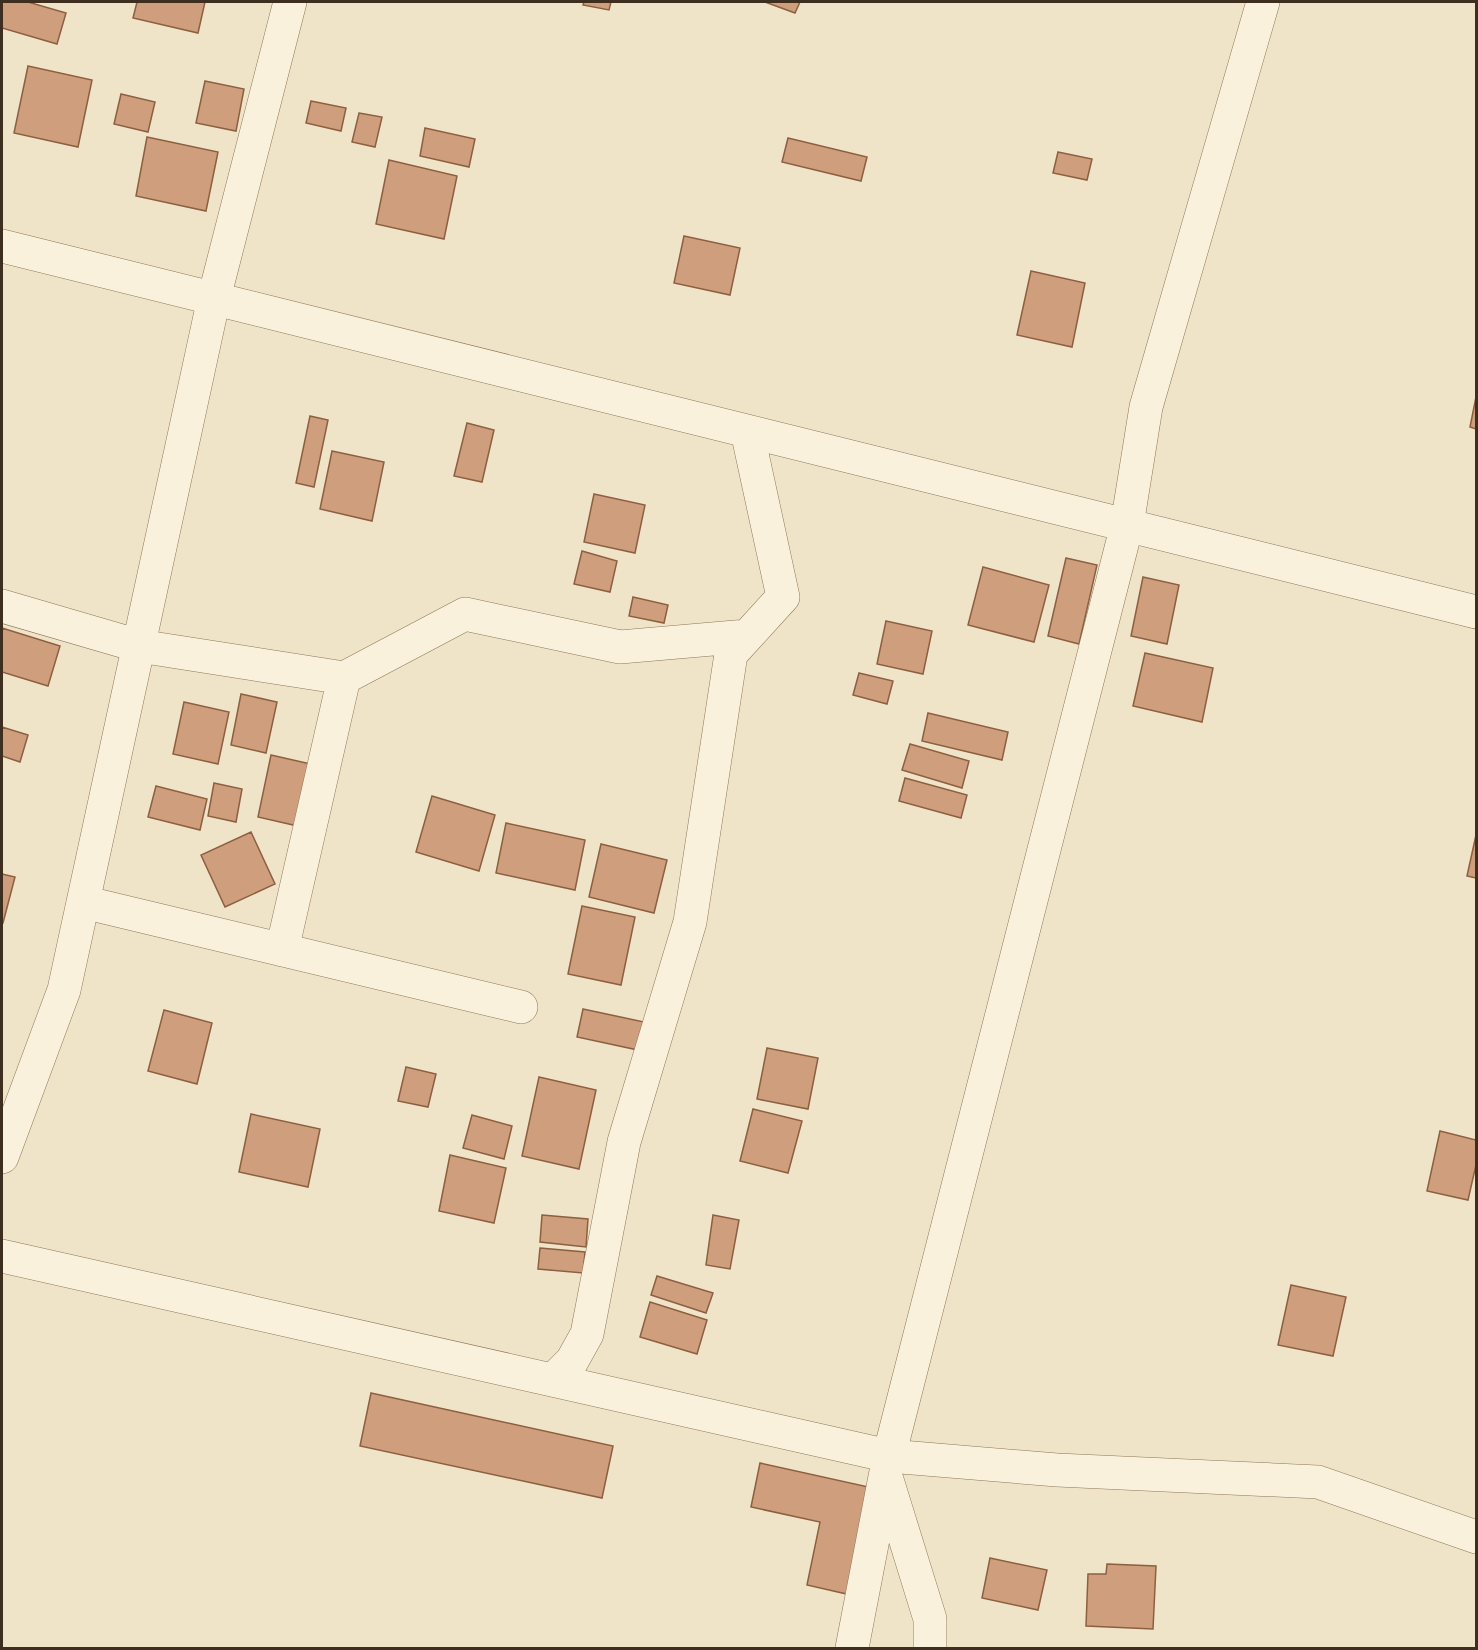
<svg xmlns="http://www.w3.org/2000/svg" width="1478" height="1650" viewBox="0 0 1478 1650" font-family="Merriweather,serif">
<rect width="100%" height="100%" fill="#f0e4c8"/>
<!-- building -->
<path fill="#cf9f7d" stroke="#8d5f41" stroke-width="1.5" d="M 2,2 L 28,2 L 66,13 L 57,44 L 2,28 Z
M 137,2 L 205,2 L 198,33 L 133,18 Z
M 584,2 L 611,2 L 609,10 L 583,5 Z
M 765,2 L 800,2 L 795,13 Z
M 28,66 L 92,80 L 78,147 L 14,133 Z
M 205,81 L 244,89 L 236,131 L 196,123 Z
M 121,94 L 155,102 L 148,132 L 114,124 Z
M 311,101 L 346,108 L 341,131 L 306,123 Z
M 359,113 L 382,117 L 375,147 L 352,142 Z
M 425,128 L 475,139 L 469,167 L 420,156 Z
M 147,137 L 218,152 L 206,211 L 136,196 Z
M 788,138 L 867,157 L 861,181 L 782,162 Z
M 1058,152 L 1092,159 L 1087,180 L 1053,173 Z
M 389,160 L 457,176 L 444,239 L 376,224 Z
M 684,236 L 740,248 L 730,295 L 674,283 Z
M 1031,271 L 1085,283 L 1072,347 L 1017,335 Z
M 1476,397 L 1476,429 L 1470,427 Z
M 310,416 L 328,420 L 314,487 L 296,483 Z
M 467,423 L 494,430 L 482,482 L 454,476 Z
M 332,451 L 384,462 L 372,521 L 320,509 Z
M 594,494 L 645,505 L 635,553 L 584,542 Z
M 582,551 L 617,561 L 610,592 L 574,584 Z
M 1066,558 L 1097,565 L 1079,644 L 1048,636 Z
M 983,567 L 1049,585 L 1034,642 L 968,625 Z
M 1143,577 L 1179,585 L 1167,644 L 1131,636 Z
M 633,597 L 668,605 L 664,623 L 629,616 Z
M 886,621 L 932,631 L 923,674 L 877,664 Z
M 2,628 L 60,646 L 48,686 L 2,672 Z
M 1145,653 L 1213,668 L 1202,722 L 1133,706 Z
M 859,673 L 893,681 L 887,704 L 853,695 Z
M 241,694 L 277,702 L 266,753 L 231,745 Z
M 184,702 L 229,712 L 218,764 L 173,754 Z
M 928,713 L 1008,732 L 1002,760 L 922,741 Z
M 2,727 L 28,735 L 20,762 L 2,756 Z
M 910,744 L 969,761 L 962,788 L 902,770 Z
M 271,755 L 315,765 L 302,827 L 258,817 Z
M 905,778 L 967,795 L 961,818 L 899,801 Z
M 214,783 L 242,789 L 236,822 L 208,816 Z
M 156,786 L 207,799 L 200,830 L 148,817 Z
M 432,796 L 495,815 L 479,871 L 416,852 Z
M 506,823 L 585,840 L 575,890 L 496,873 Z
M 251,832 L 275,884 L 225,907 L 201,855 Z
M 1476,835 L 1476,878 L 1467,876 Z
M 601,844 L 667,860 L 654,913 L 589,897 Z
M 2,874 L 15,877 L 3,923 L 2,923 Z
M 582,906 L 635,917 L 621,985 L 568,974 Z
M 583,1009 L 644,1022 L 638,1050 L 577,1037 Z
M 164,1010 L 212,1023 L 197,1084 L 148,1071 Z
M 767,1048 L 818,1058 L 808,1109 L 757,1099 Z
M 406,1067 L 436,1074 L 428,1107 L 398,1101 Z
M 539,1077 L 596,1090 L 579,1169 L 522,1156 Z
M 753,1109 L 802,1121 L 788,1173 L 740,1161 Z
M 251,1114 L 320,1129 L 308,1187 L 239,1172 Z
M 472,1115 L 512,1126 L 504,1159 L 463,1148 Z
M 1440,1131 L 1476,1140 L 1476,1165 L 1468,1200 L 1427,1191 Z
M 450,1155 L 506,1168 L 494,1223 L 439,1211 Z
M 542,1215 L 588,1219 L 586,1247 L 540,1242 Z
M 713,1215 L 739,1220 L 730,1269 L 706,1265 Z
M 540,1248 L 585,1252 L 583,1273 L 538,1269 Z
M 657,1276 L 713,1293 L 706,1313 L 651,1295 Z
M 1291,1285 L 1346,1297 L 1333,1356 L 1278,1345 Z
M 650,1302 L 707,1320 L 697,1354 L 640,1337 Z
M 371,1393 L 613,1446 L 602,1498 L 360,1446 Z
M 760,1463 L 873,1488 L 851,1595 L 807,1585 L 820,1522 L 751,1507 Z
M 990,1558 L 1047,1570 L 1038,1610 L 982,1598 Z
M 1107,1564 L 1156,1566 L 1153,1629 L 1086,1626 L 1088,1574 L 1106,1574 Z"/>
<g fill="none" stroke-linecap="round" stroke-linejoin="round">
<!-- minor casing -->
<g stroke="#8d765c" stroke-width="34">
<path id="minor" d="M 2,246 L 1476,612
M 2,606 L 139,646 L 344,678 L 465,614 L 620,647 L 747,636
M 83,902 L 521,1007
M 282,950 L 344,678
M 2,1157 L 64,990 L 214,298 L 290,2
M 2,1256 L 889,1456 L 1057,1470 L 1318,1482 L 1476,1537
M 553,1380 L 572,1361 L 587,1334 L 624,1142 L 690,922 L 731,654 L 783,597 L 747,431
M 887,1480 L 930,1619 L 930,1648
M 852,1648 L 889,1456 L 1127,525 L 1146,407 L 1263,2"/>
</g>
<!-- minor -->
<use href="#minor" stroke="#faf1dc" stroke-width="33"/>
</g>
<!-- border -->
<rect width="1478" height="1650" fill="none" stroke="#3d2e20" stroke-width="6"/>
</svg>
